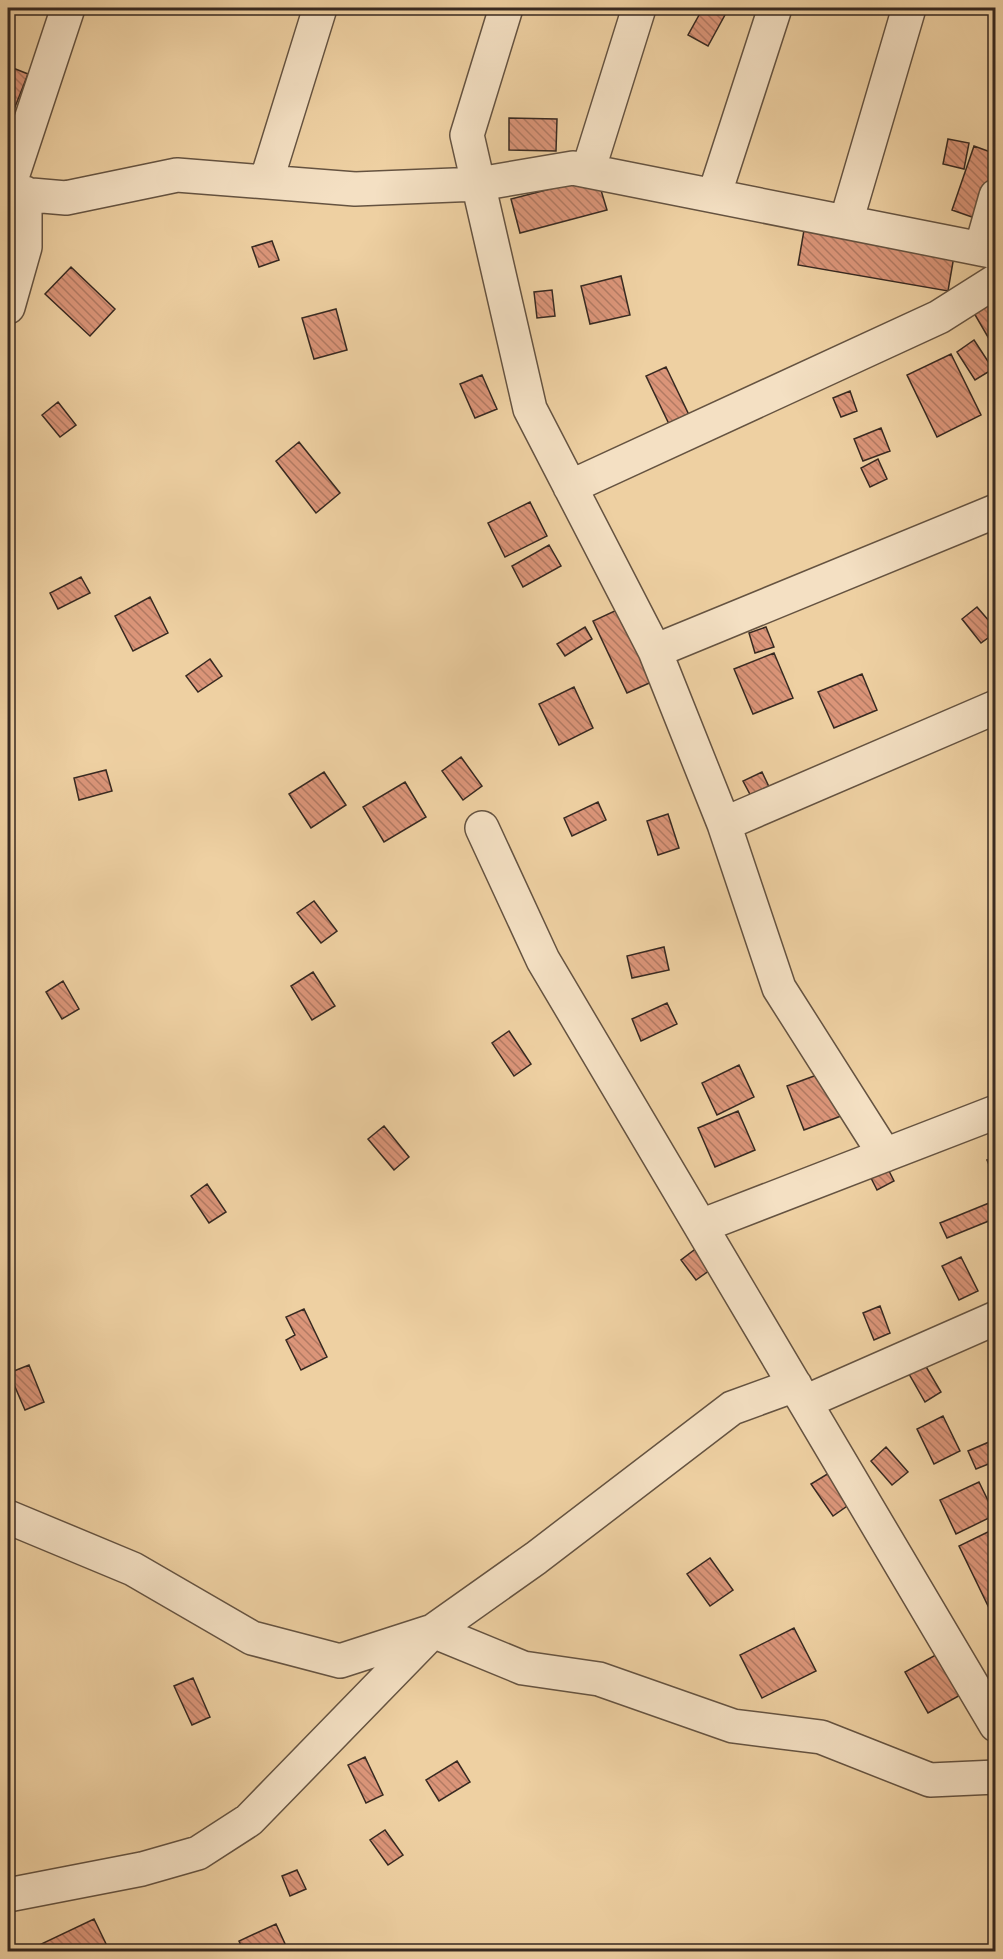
<svg xmlns="http://www.w3.org/2000/svg" width="1003" height="1959" viewBox="0 0 1003 1959" font-family="'IM FELL French Canon',serif">
<defs>
<pattern id="building-back-hatch" width="6" height="6" patternUnits="userSpaceOnUse" patternTransform="scale(1.5)"><rect width="6" height="6" fill="#db9579"/><path d="M-1 5l2 2M0 0l6 6M5-1l2 2" fill="none" stroke="#b27a63"/></pattern>
</defs>
<rect width="100%" height="100%" fill="#eed0a2"/>
<filter id="stains"><feTurbulence type="fractalNoise" baseFrequency=".00333" numOctaves="4"/><feColorMatrix values="0 0 0 0 .2 0 0 0 0 .09 0 0 0 0 .02 0 0 0 .5 -.17"/></filter>
<radialGradient id="worn" r=".72"><stop offset=".6" stop-color="#630" stop-opacity="0"/><stop offset="1" stop-color="#630" stop-opacity=".3"/></radialGradient>
<!-- building -->
<path fill="url(#building-back-hatch)" stroke="#372921" stroke-width="1.5" d="M 703,8 L 717,8 L 726,13 L 708,46 L 688,35 Z
M 8,66 L 28,74 L 13,112 L 8,110 Z
M 509,118 L 557,119 L 556,151 L 509,150 Z
M 948,139 L 969,143 L 964,169 L 943,164 Z
M 974,146 L 996,154 L 996,213 L 992,224 L 952,210 Z
M 597,177 L 607,210 L 520,233 L 511,199 Z
M 804,230 L 954,256 L 948,291 L 798,265 Z
M 272,241 L 279,260 L 259,267 L 252,247 Z
M 71,267 L 115,309 L 90,336 L 45,294 Z
M 621,276 L 630,315 L 590,324 L 581,286 Z
M 552,290 L 555,316 L 537,318 L 534,292 Z
M 996,300 L 996,342 L 992,344 L 974,313 Z
M 336,309 L 347,350 L 314,359 L 302,318 Z
M 974,340 L 993,369 L 975,380 L 957,352 Z
M 951,354 L 981,415 L 937,437 L 907,375 Z
M 666,367 L 689,415 L 669,424 L 646,376 Z
M 482,375 L 497,409 L 475,418 L 460,384 Z
M 850,391 L 857,411 L 841,417 L 833,398 Z
M 58,402 L 76,425 L 60,437 L 42,415 Z
M 881,428 L 890,451 L 863,461 L 854,439 Z
M 299,442 L 340,493 L 316,513 L 276,461 Z
M 878,459 L 887,479 L 870,487 L 861,468 Z
M 530,502 L 547,536 L 505,557 L 488,523 Z
M 549,545 L 561,566 L 523,587 L 512,566 Z
M 81,577 L 90,593 L 58,609 L 50,593 Z
M 150,597 L 168,633 L 133,651 L 115,616 Z
M 632,603 L 665,676 L 627,693 L 593,621 Z
M 977,607 L 996,629 L 996,632 L 981,643 L 962,619 Z
M 585,627 L 592,639 L 565,656 L 557,644 Z
M 766,627 L 774,647 L 755,653 L 749,633 Z
M 774,653 L 793,698 L 753,714 L 734,669 Z
M 210,659 L 222,676 L 198,692 L 186,676 Z
M 862,674 L 877,710 L 834,728 L 818,692 Z
M 574,687 L 593,728 L 559,745 L 539,704 Z
M 461,757 L 482,786 L 463,800 L 442,771 Z
M 106,770 L 112,791 L 79,800 L 74,778 Z
M 324,772 L 346,805 L 311,828 L 289,794 Z
M 762,772 L 771,791 L 753,800 L 743,781 Z
M 405,782 L 426,817 L 384,842 L 363,807 Z
M 598,802 L 606,820 L 572,836 L 564,818 Z
M 668,814 L 679,848 L 658,855 L 647,821 Z
M 314,901 L 337,931 L 321,943 L 297,913 Z
M 664,947 L 669,970 L 632,978 L 627,956 Z
M 313,972 L 335,1006 L 312,1020 L 291,986 Z
M 63,981 L 79,1009 L 62,1019 L 46,992 Z
M 667,1003 L 677,1024 L 641,1041 L 632,1019 Z
M 509,1031 L 531,1064 L 514,1076 L 492,1043 Z
M 739,1065 L 754,1097 L 717,1115 L 702,1083 Z
M 825,1072 L 841,1116 L 804,1130 L 787,1086 Z
M 738,1111 L 755,1150 L 715,1167 L 698,1128 Z
M 384,1126 L 409,1157 L 394,1170 L 368,1139 Z
M 996,1157 L 996,1182 L 987,1160 Z
M 884,1161 L 894,1181 L 877,1190 L 867,1170 Z
M 207,1184 L 226,1212 L 209,1223 L 191,1196 Z
M 989,1203 L 996,1218 L 947,1238 L 940,1223 Z
M 698,1247 L 713,1268 L 696,1280 L 681,1260 Z
M 961,1257 L 978,1291 L 959,1300 L 942,1266 Z
M 880,1306 L 890,1333 L 874,1340 L 863,1313 Z
M 304,1309 L 327,1357 L 301,1370 L 286,1340 L 295,1335 L 286,1317 Z
M 29,1365 L 44,1402 L 25,1410 L 9,1373 Z
M 925,1365 L 941,1392 L 925,1402 L 909,1374 Z
M 943,1416 L 960,1451 L 934,1464 L 917,1429 Z
M 996,1439 L 996,1461 L 976,1469 L 968,1451 Z
M 886,1447 L 908,1472 L 892,1485 L 871,1461 Z
M 829,1473 L 850,1504 L 833,1516 L 811,1484 Z
M 979,1482 L 995,1515 L 956,1534 L 940,1500 Z
M 996,1528 L 996,1610 L 991,1612 L 959,1546 Z
M 710,1558 L 733,1590 L 710,1606 L 687,1574 Z
M 794,1628 L 816,1671 L 762,1698 L 740,1655 Z
M 941,1652 L 964,1693 L 928,1713 L 905,1672 Z
M 193,1678 L 210,1717 L 192,1725 L 174,1686 Z
M 365,1757 L 383,1795 L 366,1803 L 348,1765 Z
M 457,1761 L 470,1782 L 439,1801 L 426,1780 Z
M 385,1830 L 403,1855 L 388,1865 L 370,1840 Z
M 297,1870 L 306,1889 L 290,1896 L 282,1876 Z
M 94,1919 L 108,1948 L 100,1952 L 40,1952 L 37,1946 Z
M 276,1924 L 286,1946 L 273,1952 L 244,1952 L 239,1941 Z"/>
<g fill="none" stroke-linecap="round" stroke-linejoin="round">
<!-- minor casing -->
<g stroke="#655341" stroke-width="36">
<path id="minor" d="M 506,8 L 467,135 L 530,409 L 655,651 L 724,824 L 779,988 L 885,1155
M 588,171 L 639,8
M 266,182 L 320,8
M 8,189 L 68,8
M 8,193 L 66,198 L 177,175 L 355,189 L 479,184 L 573,168 L 996,252
M 714,196 L 775,8
M 846,222 L 909,8
M 981,249 L 996,196
M 8,307 L 25,247 L 25,193
M 570,487 L 939,317 L 996,281
M 655,651 L 996,511
M 724,824 L 996,707
M 482,828 L 543,960 L 996,1725
M 701,1226 L 996,1112
M 805,1402 L 996,1318
M 8,1517 L 133,1569 L 252,1638 L 340,1661 L 433,1631 L 523,1668 L 599,1679 L 733,1726 L 821,1737 L 930,1780 L 996,1777
M 8,1895 L 142,1869 L 198,1853 L 249,1820 L 433,1631 L 536,1558 L 732,1408 L 795,1385"/>
</g>
<!-- minor -->
<use href="#minor" stroke="#f4e0c3" stroke-width="33"/>
</g>
<!-- margin -->
<rect width="1003" height="1959" fill="none" stroke="#eed0a2" stroke-width="30"/>
<rect x="9" y="9" width="985" height="1941" fill="none" stroke="#372921" stroke-width="3"/>
<rect x="15" y="15" width="973" height="1929" fill="none" stroke="#372921" stroke-width="1.5"/>
<rect width="100%" height="100%" filter="url(#stains)"/>
<rect width="100%" height="100%" fill="url(#worn)"/>
</svg>
